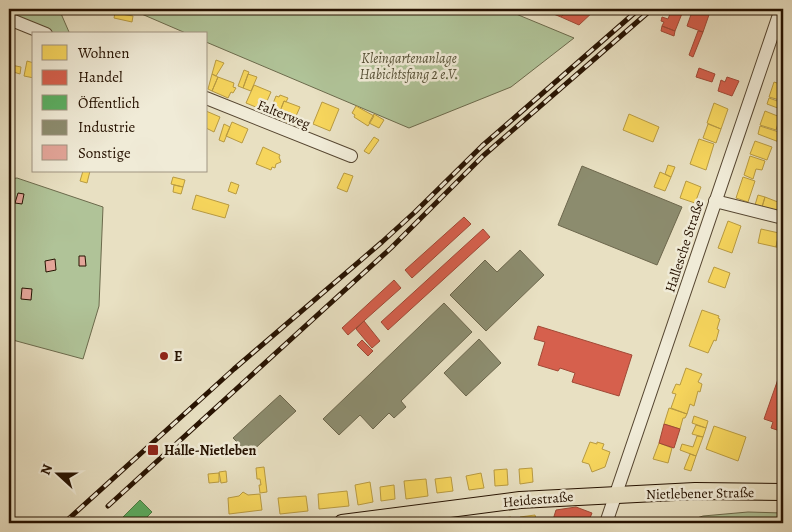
<svg xmlns="http://www.w3.org/2000/svg" width="792" height="532" viewBox="0 0 792 532" font-family="Alegreya,serif">
<rect width="100%" height="100%" fill="#e8e0c2"/>
<filter id="stains"><feTurbulence type="fractalNoise" baseFrequency=".004" numOctaves="4"/><feColorMatrix values="0 0 0 0 .2 0 0 0 0 .09 0 0 0 0 .02 0 0 0 .5 -.17"/></filter>
<radialGradient id="worn" r=".72"><stop offset=".6" stop-color="#630" stop-opacity="0"/><stop offset="1" stop-color="#630" stop-opacity=".3"/></radialGradient>
<!-- green -->
<path fill="#b0c398" stroke="#6b6a4c" d="M 9,9 L 59,9 L 69,32 L 68,34 L 56,34 L 9,16 Z
M 130,9 L 504,9 L 574,38 L 511,87 L 409,128 L 206,42 L 206,34 L 188,34 Z
M 17,178 L 103,207 L 99,306 L 83,359 L 9,339 L 9,179 Z
M 748,512 L 783,513 L 783,523 L 682,523 L 703,516 Z"/>
<!-- homes -->
<path fill="#f6d55c" stroke="#b89a41" d="M 115,13 L 133,16 L 132,22 L 114,18 Z
M 216,60 L 224,63 L 216,76 L 212,74 Z
M 27,61 L 34,63 L 34,78 L 24,76 Z
M 11,65 L 21,67 L 20,74 L 10,71 Z
M 244,70 L 249,72 L 243,88 L 238,86 Z
M 212,74 L 218,77 L 212,91 L 208,89 Z
M 248,74 L 257,77 L 251,91 L 243,88 Z
M 218,77 L 234,83 L 233,87 L 236,88 L 233,93 L 231,92 L 228,98 L 212,91 Z
M 774,82 L 783,85 L 783,101 L 769,97 Z
M 254,85 L 271,92 L 263,110 L 246,103 Z
M 280,95 L 288,98 L 286,102 L 284,101 L 279,114 L 270,111 L 276,96 L 279,97 Z
M 769,98 L 783,103 L 783,110 L 767,104 Z
M 284,101 L 300,107 L 292,125 L 277,119 Z
M 322,102 L 339,109 L 330,131 L 313,124 Z
M 714,103 L 728,109 L 721,129 L 707,123 Z
M 356,106 L 374,116 L 368,126 L 354,117 L 355,115 L 352,113 Z
M 206,111 L 220,117 L 214,132 L 206,128 Z
M 765,111 L 780,117 L 776,130 L 760,125 Z
M 374,114 L 384,120 L 379,128 L 369,123 Z
M 629,114 L 659,127 L 653,142 L 623,130 Z
M 232,122 L 248,129 L 242,143 L 226,136 Z
M 224,124 L 230,127 L 224,142 L 219,140 Z
M 708,124 L 721,129 L 716,143 L 703,138 Z
M 760,126 L 782,133 L 779,142 L 758,134 Z
M 374,137 L 379,140 L 369,154 L 364,151 Z
M 699,139 L 714,144 L 706,170 L 690,164 Z
M 755,141 L 772,147 L 767,160 L 750,154 Z
M 263,147 L 280,155 L 279,157 L 281,162 L 276,164 L 275,168 L 272,167 L 271,170 L 256,164 Z
M 750,156 L 765,161 L 762,170 L 756,169 L 753,179 L 744,175 Z
M 668,165 L 675,167 L 671,177 L 665,174 Z
M 83,171 L 90,171 L 87,183 L 80,181 Z
M 660,172 L 671,177 L 665,191 L 654,187 Z
M 344,173 L 353,176 L 347,192 L 337,188 Z
M 173,177 L 185,180 L 183,187 L 171,184 Z
M 743,177 L 755,181 L 748,202 L 736,198 Z
M 686,181 L 701,187 L 695,203 L 680,198 Z
M 231,182 L 239,185 L 236,194 L 228,191 Z
M 174,185 L 183,187 L 181,194 L 173,192 Z
M 196,195 L 229,205 L 225,218 L 192,209 Z
M 758,195 L 765,197 L 762,207 L 755,205 Z
M 765,197 L 783,204 L 783,213 L 762,207 Z
M 728,221 L 741,226 L 732,253 L 718,248 Z
M 761,229 L 779,233 L 776,247 L 758,243 Z
M 779,233 L 783,234 L 783,249 L 776,247 Z
M 714,267 L 730,273 L 725,288 L 708,282 Z
M 702,310 L 719,316 L 718,318 L 720,319 L 717,329 L 719,330 L 716,341 L 714,340 L 708,353 L 689,346 Z
M 686,368 L 702,374 L 698,382 L 702,384 L 700,392 L 698,391 L 694,406 L 690,404 L 687,414 L 671,408 L 676,394 L 672,393 L 676,384 L 680,385 Z
M 669,408 L 687,414 L 685,418 L 683,418 L 680,429 L 664,424 Z
M 694,416 L 708,421 L 706,428 L 692,423 Z
M 696,425 L 706,428 L 703,437 L 692,434 Z
M 714,426 L 746,437 L 738,461 L 706,449 Z
M 697,436 L 703,437 L 696,456 L 680,450 L 682,444 L 693,447 Z
M 590,442 L 597,444 L 597,442 L 604,444 L 602,449 L 610,452 L 605,467 L 592,472 L 589,464 L 582,462 Z
M 659,443 L 672,448 L 668,463 L 653,459 Z
M 690,454 L 696,456 L 691,471 L 684,469 Z
M 264,467 L 267,492 L 260,493 L 259,485 L 261,485 L 260,479 L 257,479 L 256,468 Z
M 532,468 L 533,482 L 520,484 L 519,469 Z
M 507,469 L 508,485 L 495,486 L 494,470 Z
M 226,471 L 227,482 L 221,483 L 219,472 Z
M 219,473 L 219,482 L 209,483 L 208,474 Z
M 481,473 L 484,488 L 469,490 L 466,476 Z
M 451,477 L 453,491 L 437,493 L 435,479 Z
M 426,479 L 428,496 L 406,499 L 404,481 Z
M 370,482 L 373,502 L 358,505 L 355,485 Z
M 394,485 L 395,499 L 381,501 L 380,487 Z
M 347,491 L 349,506 L 319,509 L 318,494 Z
M 243,492 L 248,495 L 260,494 L 262,510 L 229,514 L 228,498 L 239,496 Z
M 306,496 L 308,511 L 280,514 L 278,498 Z
M 535,515 L 537,523 L 520,523 L 520,517 Z
M 511,517 L 512,523 L 495,523 L 495,519 Z"/>
<!-- shops -->
<path fill="#d6604d" stroke="#a14936" d="M 541,9 L 569,9 L 561,17 Z
M 569,9 L 596,9 L 579,25 L 561,17 Z
M 672,9 L 683,11 L 675,31 L 662,26 L 664,22 L 661,21 L 662,17 L 668,19 Z
M 693,9 L 711,9 L 703,32 L 687,26 Z
M 662,26 L 675,31 L 674,36 L 661,31 Z
M 698,31 L 703,32 L 693,57 L 689,55 Z
M 699,68 L 715,74 L 712,82 L 696,77 Z
M 727,77 L 739,81 L 732,96 L 718,91 L 721,80 L 725,82 Z
M 464,217 L 471,224 L 412,278 L 405,270 Z
M 483,229 L 490,237 L 388,330 L 381,322 Z
M 394,280 L 401,288 L 348,335 L 342,328 Z
M 364,321 L 380,341 L 372,348 L 356,329 Z
M 538,326 L 632,355 L 619,396 L 572,382 L 575,373 L 560,368 L 558,371 L 538,365 L 545,342 L 534,339 Z
M 362,340 L 373,351 L 368,356 L 357,345 Z
M 783,365 L 783,432 L 771,428 L 773,422 L 764,419 Z
M 664,424 L 680,429 L 674,448 L 659,443 Z
M 576,507 L 592,513 L 588,523 L 552,523 L 556,510 Z"/>
<!-- public -->
<path fill="#5aae61" stroke="#4a7f44" d="M 140,500 L 152,512 L 147,517 L 149,519 L 144,523 L 125,523 L 121,519 Z"/>
<!-- industry -->
<path fill="#8c8c6e" stroke="#6d674d" d="M 582,166 L 682,207 L 657,265 L 558,225 Z
M 520,250 L 544,275 L 486,331 L 450,295 L 485,260 L 497,272 Z
M 444,303 L 472,332 L 401,401 L 406,407 L 394,418 L 389,413 L 373,429 L 360,415 L 339,435 L 323,419 Z
M 479,339 L 501,363 L 466,396 L 444,373 Z
M 280,395 L 296,411 L 249,454 L 233,438 Z"/>
<!-- building -->
<path fill="#e3a599" stroke="#261201" d="M 18,193 L 24,194 L 22,204 L 15,203 Z
M 79,256 L 85,256 L 86,266 L 79,266 Z
M 55,259 L 56,270 L 46,272 L 45,261 Z
M 22,288 L 32,289 L 31,300 L 21,299 Z"/>
<g fill="none" stroke-linecap="round" stroke-linejoin="round">
<!-- minor casing -->
<g stroke="#564631" stroke-width="14">
<path id="minor" d="M 9,19 L 46,34
M 206,98 L 351,156
M 715,201 L 783,218
M 606,523 L 781,9"/>
</g>
<!-- major casing -->
<g stroke="#261201" stroke-width="18">
<path id="major" d="M 342,523 L 520,500 L 695,491 L 783,492"/>
</g>
<!-- minor -->
<use href="#minor" stroke="#f0ebd7" stroke-width="12"/>
<!-- major -->
<use href="#major" stroke="#e8e0c2" stroke-width="16"/>
<!-- rail casing -->
<g stroke="#261201" stroke-width="5">
<path id="rail" d="M 108,506 L 391,248 L 483,156 L 652,9
M 64,523 L 234,369 L 382,242 L 415,212 L 482,146 L 639,9"/>
</g>
<!-- rail -->
<use href="#rail" stroke="#f0ebd7" stroke-width="3" stroke-dasharray="9" stroke-linecap="butt"/>
</g>
<!-- markers -->
<g fill="#8f2418" stroke="#f0ebd7" stroke-width="2">
<circle cx="164" cy="356" r="5"/>
<rect x="147" y="444" width="12" height="12" rx="2.5"/>
</g>
<g text-anchor="middle" stroke-width="5" stroke-linejoin="round" paint-order="stroke">
<!-- park labels -->
<g font-size="14" font-style="italic" fill="#565036" stroke="#f0ebd7">
<text x="409" y="63">Kleingartenanlage<tspan x="409" dy="16">Habichtsfang 2 e.V.</tspan></text>
</g>
<!-- street labels -->
<g font-size="14" fill="#261201" stroke="#f0ebd7">
<text transform="translate(284 114) rotate(22)" y="5">Falterweg</text>
<text transform="translate(684 246) rotate(-72)" y="5">Hallesche Straße</text>
<text transform="translate(700 493) rotate(-1)" y="5">Nietlebener Straße</text>
<text transform="translate(538 499) rotate(-5)" y="5">Heidestraße</text>
</g>
<!-- poi labels -->
<g font-size="14" font-weight="bold" fill="#261201" stroke="#f0ebd7" text-anchor="start">
<text x="174" y="361">E</text>
<text x="164" y="455">Halle-Nietleben</text>
</g>
</g>
<!-- margin -->
<rect width="792" height="532" fill="none" stroke="#e8e0c2" stroke-width="30"/>
<rect x="10" y="10" width="772" height="512" fill="none" stroke="#261201" stroke-width="2.5"/>
<rect x="15" y="15" width="762" height="502" fill="none" stroke="#261201"/>
<!-- legend -->
<rect x="32" y="32" width="175" height="140" fill="#f0ebd7" stroke="#9f9481"/>
<rect x="42" y="45" width="25" height="15" fill="#f6d55c" stroke="#9f9481"/>
<text x="78" y="58" font-size="15" fill="#261201">Wohnen</text>
<rect x="42" y="70" width="25" height="15" fill="#d6604d" stroke="#9f9481"/>
<text x="78" y="82" font-size="15" fill="#261201">Handel</text>
<rect x="42" y="95" width="25" height="15" fill="#5aae61" stroke="#9f9481"/>
<text x="78" y="108" font-size="15" fill="#261201">Öffentlich</text>
<rect x="42" y="120" width="25" height="15" fill="#8c8c6e" stroke="#9f9481"/>
<text x="78" y="132" font-size="15" fill="#261201">Industrie</text>
<rect x="42" y="145" width="25" height="15" fill="#e3a599" stroke="#9f9481"/>
<text x="78" y="158" font-size="15" fill="#261201">Sonstige</text>
<!-- north arrow -->
<g transform="translate(58 474) rotate(291)" stroke="#f0ebd7" stroke-width="4" paint-order="stroke">
<path d="M0-4L9 19L0 12L-9 19Z" fill="#261201"/>
<text y="-8" font-size="14" font-weight="bold" text-anchor="middle" fill="#261201">N</text>
</g>
<rect width="100%" height="100%" filter="url(#stains)"/>
<rect width="100%" height="100%" fill="url(#worn)"/>
</svg>
